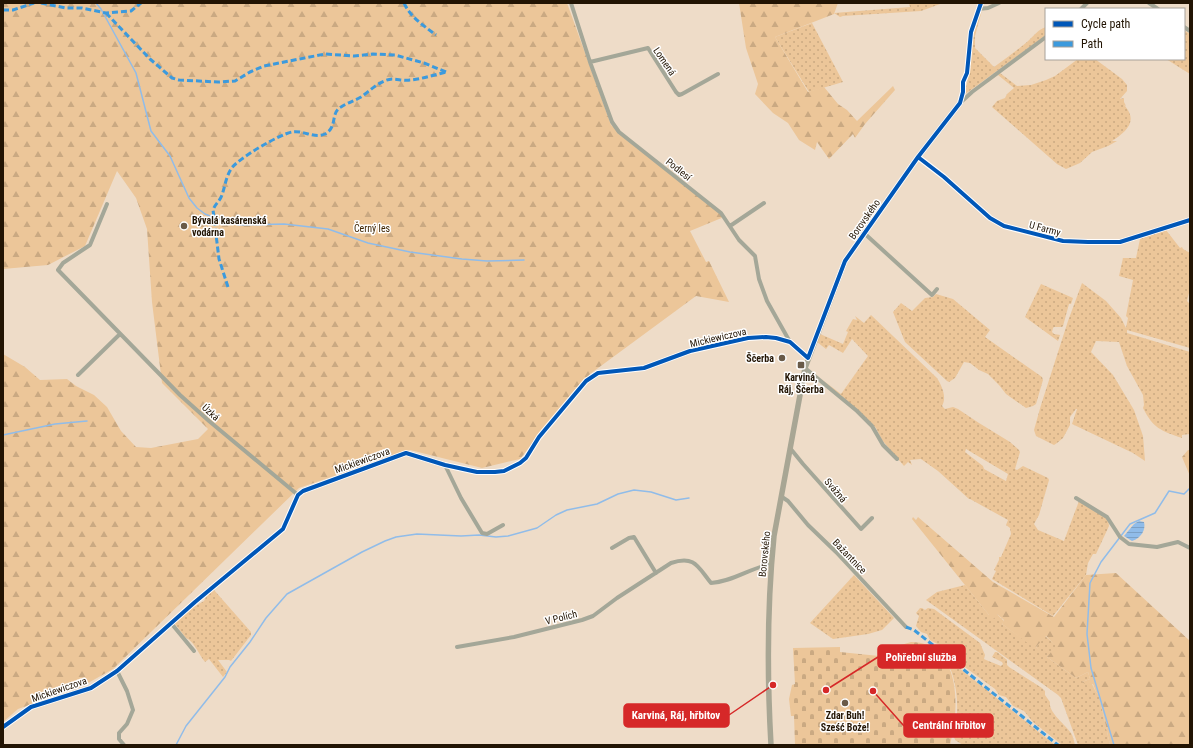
<svg xmlns="http://www.w3.org/2000/svg" width="1193" height="748" viewBox="0 0 1193 748" font-family="'Roboto Condensed',sans-serif">
<defs>
<pattern id="grass-dots" width="8" height="8" patternUnits="userSpaceOnUse"><rect width="8" height="8" fill="#ecc699"/><path d="M2 2h.1M6 6h.1" fill="none" stroke="#caa982" stroke-width="1.8" stroke-linecap="round"/></pattern>
<pattern id="forest-firs" width="22" height="20" patternUnits="userSpaceOnUse"><rect width="22" height="20" fill="#ecc699"/><path d="M5 1l3.5 6h-7zM16 11l3.5 6h-7z" fill="#caa982"/></pattern>
<pattern id="cemetery-stones" width="16" height="16" patternUnits="userSpaceOnUse"><rect width="16" height="16" fill="#ecc699"/><path d="M2 7V4a2 2 0 0 1 4 0v3zM10 15v-3a2 2 0 0 1 4 0v3z" fill="#caa982"/></pattern>
<pattern id="water-rules" width="6" height="5" patternUnits="userSpaceOnUse"><rect width="6" height="5" fill="#90bce9"/><path d="M0 2.5h6" fill="none" stroke="#7ca1c6"/></pattern>
</defs>
<rect width="100%" height="100%" fill="#eedcc8"/>
<!-- grass -->
<path fill="url(#grass-dots)" fill-rule="evenodd" d="M 909,3 L 943,3 L 921,11 L 843,16 L 840,17 L 834,13 L 910,7 Z
M 982,10 L 975,36 L 975,48 L 994,67 C 1005,59 1016,51 1027,42 C 1034,36 1037,30 1046,27 L 1046,35 L 964,95 C 970,79 968,62 971,46 C 973,34 977,21 982,10 Z
M 812,23 L 843,82 L 809,92 L 775,37 Z
M 1184,30 L 1190,34 L 1190,74 L 1166,59 L 1184,59 Z
M 1078,59 L 1095,59 L 1122,79 L 1127,85 L 1127,91 L 1120,99 L 1124,98 L 1124,102 L 1126,106 L 1124,105 C 1139,121 1126,132 1112,141 L 1117,141 L 1108,146 L 1092,152 L 1080,163 L 1066,169 L 1057,164 L 992,107 L 997,101 L 1005,98 L 1007,94 L 1014,88 L 998,75 L 986,84 L 1000,73 L 1017,86 L 1031,85 L 1046,80 L 1055,76 Z
M 1166,230 L 1180,248 L 1182,247 L 1183,249 L 1190,253 L 1190,289 L 1187,301 L 1190,304 L 1190,348 L 1127,330 L 1127,333 L 1190,352 L 1190,434 L 1182,435 L 1182,438 C 1161,431 1153,428 1143,408 L 1144,405 L 1143,395 L 1127,366 L 1119,342 L 1096,341 L 1091,352 L 1113,375 L 1134,410 L 1143,436 L 1145,461 L 1133,453 L 1072,424 L 1077,409 L 1076,409 L 1070,417 L 1070,425 L 1063,438 L 1057,443 L 1054,445 L 1036,436 L 1034,430 L 1041,405 L 1068,321 L 1082,283 L 1106,301 L 1121,318 L 1126,328 L 1128,318 L 1126,316 L 1133,280 L 1119,276 L 1123,258 L 1136,258 L 1140,239 Z
M 1041,284 L 1073,298 L 1071,304 L 1069,304 L 1063,326 L 1062,327 L 1054,327 L 1053,328 L 1052,332 L 1054,334 L 1060,335 L 1058,341 L 1025,317 Z
M 936,294 L 953,299 L 990,330 L 985,337 L 1042,377 L 1043,380 L 1036,404 L 1033,406 L 1026,408 L 1006,394 L 999,385 L 988,374 L 979,370 L 970,363 L 964,362 L 955,378 L 949,382 L 947,381 L 905,342 L 893,312 L 901,303 L 912,311 L 925,298 L 933,297 Z
M 871,315 L 937,378 C 942,386 947,397 942,406 L 945,409 L 953,407 L 958,409 L 979,423 L 1010,442 L 1019,450 L 1020,452 L 1015,469 L 1017,470 L 1023,466 L 1048,478 L 1049,480 L 1039,515 L 1034,524 L 1038,530 L 1064,541 L 1079,501 L 1108,519 L 1109,526 L 1096,554 L 1093,554 L 1088,563 L 1086,575 L 1053,616 L 992,579 L 996,571 L 994,570 L 999,560 L 999,557 L 1001,557 L 1011,534 L 1010,528 L 1006,525 L 1008,520 L 970,499 L 969,499 L 938,471 L 921,459 L 910,460 L 912,465 L 908,462 L 904,466 L 882,440 L 876,428 L 859,411 L 820,378 L 841,394 L 868,356 L 852,339 L 843,353 L 829,345 L 826,349 L 817,342 L 820,334 L 843,344 L 848,332 L 846,331 L 853,319 L 857,320 L 855,316 L 864,323 ZM 966,449 L 1008,474 L 1006,481 L 984,469 L 983,466 L 965,452 Z
M 854,575 L 894,618 L 882,630 L 868,634 L 833,639 L 810,623 Z
M 965,585 L 989,615 L 997,614 L 1004,621 L 1002,624 L 1041,652 L 1036,647 L 1045,636 L 1057,646 L 1047,657 L 1076,678 L 1088,672 L 1090,679 L 1082,682 L 1092,684 L 1096,692 L 1099,695 L 1110,745 L 1078,745 L 1061,698 L 1058,695 L 926,600 L 937,592 Z
M 214,590 L 251,632 L 251,635 L 231,661 L 229,660 L 218,660 L 227,672 L 223,677 L 209,659 L 205,662 C 199,655 194,641 186,638 L 175,624 L 175,622 L 192,608 L 204,601 L 206,597 Z
M 920,608 L 922,608 L 925,610 L 928,608 L 934,609 L 980,643 L 985,655 L 984,659 L 986,660 L 1001,666 L 1003,664 L 1002,662 L 992,657 L 995,652 L 997,652 L 1007,660 L 1007,665 L 1009,667 L 1042,688 L 1045,691 L 1045,695 L 1050,702 C 1048,712 1065,724 1071,733 C 1073,736 1074,741 1075,745 L 1061,744 L 1033,722 L 1024,711 L 1013,706 L 1006,697 L 999,695 L 995,689 L 962,665 L 957,659 L 947,653 L 943,647 L 930,640 L 927,634 L 921,632 L 916,626 L 919,616 L 916,613 Z
M 948,659 L 1055,745 L 963,745 L 955,740 C 953,731 956,722 957,714 C 958,696 955,677 947,661 Z"/>
<!-- forest -->
<path fill="url(#forest-firs)" d="M 3,3 L 567,3 L 611,125 L 724,217 L 690,231 L 706,262 L 709,261 L 729,302 L 696,296 L 590,374 L 539,435 L 520,459 L 482,468 L 410,450 L 299,488 L 113,669 L 81,687 L 18,709 L 3,722 L 3,354 L 25,367 L 40,380 L 67,379 L 76,386 L 94,395 L 107,407 L 121,431 L 136,447 L 151,448 L 198,439 L 208,429 L 162,383 L 152,302 L 147,229 L 136,198 L 117,171 L 85,246 L 48,265 L 3,269 Z
M 739,3 L 838,3 L 834,14 L 775,37 L 808,92 L 824,87 L 838,104 L 847,110 L 857,121 L 893,86 L 895,90 L 865,124 L 855,138 L 853,134 L 829,159 L 817,142 L 815,150 L 799,140 L 788,123 L 773,113 L 755,94 L 758,84 L 746,48 Z
M 1188,450 L 1190,450 L 1190,476 L 1182,457 Z
M 913,517 L 916,520 L 918,517 L 993,582 L 1054,617 L 1086,575 L 1116,573 L 1190,641 L 1190,745 L 1110,745 L 1099,695 L 1096,692 L 1093,684 L 1088,686 L 1082,682 L 1090,679 L 1088,672 L 1076,678 L 1047,657 L 1056,646 L 1046,636 L 1036,647 L 1042,652 L 1041,653 L 1002,624 L 1004,620 L 997,614 L 994,619 L 989,615 L 912,519 Z"/>
<!-- cemetery -->
<path fill="url(#cemetery-stones)" d="M 911,642 C 962,642 960,711 950,745 L 795,745 L 794,716 L 791,716 L 789,699 L 792,685 L 795,684 L 793,648 L 840,647 L 840,652 L 879,656 L 901,645 Z"/>
<!-- water -->
<path fill="url(#water-rules)" d="M 1139,521 L 1144,522 C 1146,530 1141,538 1132,541 L 1124,536 L 1134,524 Z"/>
<g fill="none" stroke-linecap="round" stroke-linejoin="round">
<!-- stream -->
<path stroke="#90bce9" stroke-width="1.5" d="M 96,3 L 101,9 L 136,73 L 151,131 L 170,156 L 189,198 L 197,208 L 205,214 L 215,218 L 239,225 L 284,224 L 328,229 L 368,243 L 410,252 L 462,259 L 487,261 L 524,260
M 3,435 L 55,424 L 87,421
M 176,745 L 186,726 L 225,677 L 230,667 L 250,642 L 266,618 L 287,594 L 362,552 L 385,541 L 396,537 L 417,534 L 461,536 L 479,535 L 496,537 L 508,536 L 537,528 L 556,515 L 567,510 L 597,504 L 618,494 L 634,490 L 651,492 L 676,500 L 689,498
M 1114,745 L 1091,668 L 1087,634 L 1090,583 L 1101,562 L 1130,524 L 1155,513 L 1169,491 L 1184,494 L 1190,488"/>
<!-- minor -->
<path stroke="#a4a798" stroke-width="4" d="M 571,3 L 590,62 L 612,122 L 619,132 L 721,213 L 739,240 L 755,256 L 759,279 L 767,301 L 790,342
M 1149,3 L 1158,9
M 978,9 L 988,8 L 999,3
M 1081,9 L 1087,3
M 1184,27 L 1190,31
M 590,62 L 648,48 L 676,92 L 679,95 L 682,94 L 718,74
M 960,103 L 972,92 L 1046,37
M 960,103 L 963,92 L 963,82 L 967,73 L 971,32 L 981,3
M 918,157 L 944,177 L 990,218 L 1004,226 L 1063,241 L 1088,242 L 1120,242 L 1190,220
M 107,204 L 90,245 L 63,263 L 58,270 L 180,395 L 209,421 L 298,495
M 730,226 L 764,203
M 864,233 L 932,295 L 937,289
M 805,368 L 857,411 L 872,426 L 883,445 L 897,459
M 78,375 L 120,334
M 790,448 L 803,464 L 861,529 L 872,518
M 445,465 L 461,498 L 482,533 L 487,534 L 503,525
M 782,497 L 788,501 L 808,525 L 836,552 L 906,627
M 1076,498 L 1107,517 L 1120,537 L 1129,544 L 1157,547 L 1178,542 L 1190,548
M 612,548 L 629,538 L 634,537 L 656,573
M 171,623 L 194,651
M 457,647 L 514,637 L 582,620 L 593,616 L 617,598 L 671,563 C 695,555 698,567 711,583 C 732,582 750,568 771,564
M 117,671 L 127,691 L 133,710 L 127,724 L 119,733 L 119,739 L 124,745
M 3,727 L 31,707 L 91,688 L 117,671 L 195,602 L 283,529 L 298,495 L 303,491 L 406,453 L 445,465 L 477,472 L 495,472 L 504,471 L 520,463 L 526,458 L 539,437 L 586,381 L 598,373 L 644,368 L 690,351 L 748,338 L 766,337 L 776,338 L 790,342 L 808,358"/>
<!-- major -->
<path stroke="#a8a694" stroke-width="5.5" d="M 771,745 C 767,675 767,606 774,536 L 805,368 L 845,261 L 918,157 L 960,103"/>
<!-- quiet -->
<path stroke="#3c9add" stroke-width="3" stroke-dasharray="6 3" stroke-linecap="butt" d="M 41,3 L 66,8 L 82,8 L 106,13 L 131,11 L 141,3
M 404,3 C 411,18 423,25 436,35
M 3,10 L 13,10 L 34,3
M 106,13 L 150,59 L 172,78 L 179,80 L 218,82 L 235,81 L 250,72 L 264,66 L 325,54 L 354,56 L 373,54 L 395,55 L 424,63 L 446,72
M 228,287 L 219,259 L 213,210 C 215,204 220,201 222,195 C 225,186 226,177 231,169 C 237,159 280,134 292,132 C 304,130 314,139 325,134 C 338,127 330,113 341,107 C 347,103 354,101 361,97 C 370,91 380,80 392,79 C 398,79 404,81 410,80 C 422,79 434,75 446,72
M 906,627 L 914,630 L 1058,745"/>
<!-- cycleway casing -->
<g stroke="#fff" stroke-width="6">
<path id="cycleway" d="M 918,157 L 944,177 L 990,218 L 1004,226 L 1063,241 L 1088,242 L 1120,242 L 1190,220
M 3,727 L 31,707 L 91,688 L 117,671 L 195,602 L 283,529 L 298,495 L 303,491 L 406,453 L 445,465 L 477,472 L 495,472 L 504,471 L 520,463 L 526,458 L 539,437 L 586,381 L 598,373 L 644,368 L 690,351 L 748,338 L 766,337 L 776,338 L 790,342 L 808,358 L 845,261 L 918,157 L 960,103 L 963,92 L 963,82 L 967,73 L 971,32 L 981,3"/>
</g>
<!-- cycleway -->
<use href="#cycleway" stroke="#0057b8" stroke-width="4"/>
</g>
<!-- markers -->
<g fill="#695a48" stroke="#fff" stroke-width="1.5">
<circle cx="184" cy="226" r="4"/>
<circle cx="782" cy="358" r="4"/>
<rect x="797" y="361" width="8" height="8" rx="2"/>
<circle cx="845" cy="703" r="4"/>
</g>
<g text-anchor="middle" stroke-width="3" stroke-linejoin="round" paint-order="stroke">
<!-- street labels -->
<g font-size="10" fill="#221403" stroke="#fff">
<text transform="translate(665 61) rotate(56)" y="4">Lomená</text>
<text transform="translate(679 169) rotate(39)" y="4">Podlesí</text>
<text transform="translate(864 219) rotate(-55)" y="4">Borovského</text>
<text transform="translate(1045 228) rotate(15)" y="4">U Farmy</text>
<text transform="translate(718 337) rotate(-13)" y="4">Mickiewiczova</text>
<text transform="translate(211 412) rotate(42)" y="4">Úzká</text>
<text transform="translate(362 460) rotate(-20)" y="4">Mickiewiczova</text>
<text transform="translate(836 490) rotate(49)" y="4">Svážná</text>
<text transform="translate(764 554) rotate(-84)" y="4">Borovského</text>
<text transform="translate(850 556) rotate(46)" y="4">Bažantnice</text>
<text transform="translate(561 617) rotate(-14)" y="4">V Polích</text>
<text transform="translate(59 689) rotate(-19)" y="4">Mickiewiczova</text>
</g>
<!-- poi labels -->
<g font-size="10" font-weight="bold" fill="#221403" stroke="#fff">
<text x="192" y="224" text-anchor="start">Bývalá kasárenská<tspan x="192" dy="12">vodárna</tspan></text>
<text x="774" y="362" text-anchor="end">Ščerba</text>
<text x="801" y="381">Karviná,<tspan x="801" dy="12">Ráj, Ščerba</tspan></text>
<text x="845" y="719">Zdar Buh!<tspan x="845" dy="12">Sześć Boże!</tspan></text>
</g>
<!-- park labels -->
<g font-size="10" fill="#3d2300" stroke="#fff">
<text x="372" y="232">Černý les</text>
</g>
</g>
<!-- callouts -->
<path fill="none" stroke="#d62828" stroke-width="1.5" d="M826 690L878 657M773 685L729 715M873 691L904 726"/>
<g fill="#d62828" stroke="#fff" stroke-width="1.5">
<circle cx="826" cy="690" r="4"/>
<circle cx="773" cy="685" r="4"/>
<circle cx="873" cy="691" r="4"/>
</g>
<g fill="#d62828" stroke="#d62828" stroke-width="1.5">
<rect x="878" y="645" width="87" height="23" rx="4"/>
<rect x="624" y="704" width="105" height="23" rx="4"/>
<rect x="904" y="714" width="89" height="23" rx="4"/>
</g>
<g font-size="11" text-anchor="middle" font-weight="bold" fill="#fff">
<text x="921" y="661">Pohřební služba</text>
<text x="676" y="719">Karviná, Ráj, hřbitov</text>
<text x="949" y="729">Centrální hřbitov</text>
</g>
<!-- border -->
<rect width="1193" height="748" fill="none" stroke="#221403" stroke-width="8"/>
<!-- legend -->
<rect x="1045" y="8" width="140" height="52" fill="#ffffff" stroke="#a7a19a"/>
<rect x="1053" y="21" width="20" height="6" fill="#0057b8" stroke="#a7a19a"/>
<text x="1081" y="28" font-size="12" fill="#221403">Cycle path</text>
<rect x="1053" y="41" width="20" height="6" fill="#3c9add" stroke="#a7a19a"/>
<text x="1081" y="48" font-size="12" fill="#221403">Path</text>
</svg>
